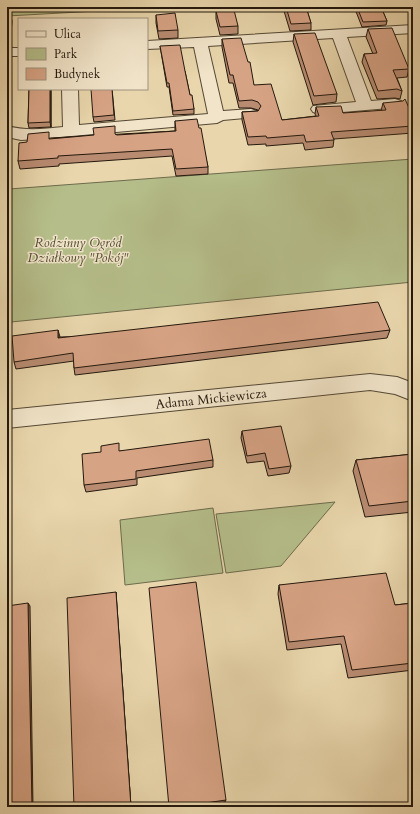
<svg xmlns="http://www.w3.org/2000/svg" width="420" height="814" viewBox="0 0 420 814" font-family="Cardo,serif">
<rect width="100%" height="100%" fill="#e9d6ac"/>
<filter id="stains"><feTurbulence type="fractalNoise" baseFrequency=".005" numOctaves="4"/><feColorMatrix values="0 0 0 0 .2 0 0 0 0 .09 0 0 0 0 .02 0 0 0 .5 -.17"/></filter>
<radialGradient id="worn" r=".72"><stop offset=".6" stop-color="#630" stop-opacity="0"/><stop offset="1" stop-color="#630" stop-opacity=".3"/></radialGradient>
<!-- green -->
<path fill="#b5be8a" stroke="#6c6b4c" d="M 7,7 L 169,7 L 7,16 Z
M 413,159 L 413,282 L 11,322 L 9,189 Z
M 335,502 L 281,566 L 226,573 L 216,514 Z
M 213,508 L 223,573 L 125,585 L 120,520 Z"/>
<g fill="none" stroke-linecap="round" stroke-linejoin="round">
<!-- minor casing -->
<g stroke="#544835" stroke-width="2">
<path id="minor" d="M 413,25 L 413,33 L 347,37 L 371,101 L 395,99 L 401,101 L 403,104 L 401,107 L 319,114 L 313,112 L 311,109 L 313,106 L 356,102 L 333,38 L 208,46 L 223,111 L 251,109 L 257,111 L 259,114 L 257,117 L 223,120 L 217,123 L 38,139 L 21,140 L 7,137 L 7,126 C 26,131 43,129 63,127 L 62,89 L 78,89 L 79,125 L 208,114 L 194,47 L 147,49 L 147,41 Z
M 7,47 L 13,48 L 19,48 L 19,56 L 7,56 Z
M 370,374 L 397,377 L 413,383 L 413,401 L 395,394 L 370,390 L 7,428 L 7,410 Z"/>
</g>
<!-- minor -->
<use href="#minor" fill="#f1e4c9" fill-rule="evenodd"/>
</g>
<!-- wall -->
<path fill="#b98c72" stroke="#23180d" d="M 285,7 L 306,7 L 311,23 L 311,30 L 290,31 L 284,11 Z
M 355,7 L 381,7 L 387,21 L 386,25 L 362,27 L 355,9 Z
M 216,11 L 238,26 L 238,34 L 220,35 L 216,19 Z
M 156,15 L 178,30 L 178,38 L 159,39 L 156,23 Z
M 368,29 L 409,69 L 407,77 L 397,78 L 402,91 L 400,99 L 395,98 L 377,99 L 362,62 L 364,54 L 373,54 L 366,37 Z
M 294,34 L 337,94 L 336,102 L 313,105 L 293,42 Z
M 222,39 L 254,85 L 282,120 L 316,116 L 315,114 L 316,107 L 343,113 L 381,111 L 383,103 L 413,117 L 413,133 L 334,139 L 333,147 L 305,150 L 303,143 L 266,146 L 266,144 L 248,145 L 242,120 L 242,112 L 258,111 L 258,110 L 251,108 L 239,108 L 233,83 L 229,83 L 222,47 Z
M 160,46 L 185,71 L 190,95 L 194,109 L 194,114 L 173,115 L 169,87 L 167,87 Z
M 29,89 L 51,89 L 51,127 L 29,128 L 28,123 Z
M 112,89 L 115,120 L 94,122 L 93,117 Z
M 175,121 L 199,128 L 208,167 L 208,174 L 176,176 L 172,156 L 59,164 L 59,166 L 20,169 L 18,161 L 27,142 L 51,138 L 175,131 Z
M 390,330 L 387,338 L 75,375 L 74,368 L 74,361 L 16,369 L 14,362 L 60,337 Z
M 242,431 L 291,466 L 289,473 L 268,476 L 264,461 L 247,463 L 241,438 Z
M 120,451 L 213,460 L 213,467 L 137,478 L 137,485 L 86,492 L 84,485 Z
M 413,454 L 413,512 L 365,517 L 353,471 L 356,460 Z
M 279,585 L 395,605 L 413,603 L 413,670 L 348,678 L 341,644 L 287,650 L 278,594 Z
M 226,800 L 225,802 L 189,807 L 169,807 Z"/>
<!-- shaded-wall -->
<path fill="#96725d" stroke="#23180d" d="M 10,13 L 12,21 L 10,46 L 7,47 L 7,38 Z
M 50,89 L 51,89 L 51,127 L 50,122 Z
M 58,330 L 60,337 L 58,338 Z
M 116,592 L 116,595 L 131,807 Z
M 28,603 L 30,606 L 33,807 L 32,807 Z"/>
<!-- building -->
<path fill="#d7a385" stroke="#23180d" d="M 286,7 L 306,7 L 311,23 L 291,24 Z
M 357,7 L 381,7 L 387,21 L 363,22 Z
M 234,10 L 238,26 L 220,27 L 216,11 Z
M 10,13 L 8,38 L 7,38 L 7,14 Z
M 175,13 L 178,30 L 158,31 L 156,15 Z
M 392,28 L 409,69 L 393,70 L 402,91 L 397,89 L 378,91 L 364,54 L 377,53 L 368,29 Z
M 315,33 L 337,94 L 314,96 L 294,34 Z
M 241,38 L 248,62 L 250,62 L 254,85 L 271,84 L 282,120 L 319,116 L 316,107 L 341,106 L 343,113 L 386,110 L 383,103 L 403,101 L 405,99 L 413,117 L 413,126 L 331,132 L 334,140 L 306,142 L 304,135 L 267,138 L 266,136 L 248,137 L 242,112 L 258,111 L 261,106 L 258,102 L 252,100 L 239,101 L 233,75 L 230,75 L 222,39 Z
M 180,45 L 185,71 L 190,95 L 192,95 L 194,109 L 173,111 L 169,83 L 167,83 L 160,46 Z
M 29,89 L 50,89 L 50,122 L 28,123 Z
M 91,89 L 112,89 L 114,115 L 93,117 Z
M 197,119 L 199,128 L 201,128 L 208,167 L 176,169 L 172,149 L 58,156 L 58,158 L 18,161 L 19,143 L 27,142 L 28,134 L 49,132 L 49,139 L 94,135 L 93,128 L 115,126 L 115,134 L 117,135 L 176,131 L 175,121 Z
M 378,302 L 390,330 L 74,368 L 73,353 L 14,362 L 12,336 L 58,330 L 58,338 Z
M 281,426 L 291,466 L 269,469 L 265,453 L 247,456 L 242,431 Z
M 209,439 L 213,460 L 136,471 L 136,479 L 84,485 L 82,454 L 101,452 L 101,446 L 119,443 L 119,451 Z
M 413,454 L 413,501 L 369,506 L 356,460 Z
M 386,573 L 395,605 L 413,603 L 413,663 L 352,670 L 344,636 L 289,642 L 279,585 Z
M 196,582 L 226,800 L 178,807 L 169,807 L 149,588 Z
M 116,592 L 131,807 L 74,807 L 67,598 Z
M 28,603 L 32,807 L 7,807 L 7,606 Z"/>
<g text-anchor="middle" stroke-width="3" stroke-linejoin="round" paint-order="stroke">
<!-- park labels -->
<g font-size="13" font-style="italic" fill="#4f4a32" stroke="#f1e4c9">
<text x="78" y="247">Rodzinny Ogród<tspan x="78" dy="15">Działkowy "Pokój"</tspan></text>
</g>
<!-- street labels -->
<g font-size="13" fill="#23180d" stroke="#f1e4c9">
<text transform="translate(211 398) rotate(-6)" y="5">Adama Mickiewicza</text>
</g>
</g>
<!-- margin -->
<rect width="420" height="814" fill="none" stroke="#e9d6ac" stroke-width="24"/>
<rect x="8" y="8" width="404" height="798" fill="none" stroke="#23180d" stroke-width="2"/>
<rect x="12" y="12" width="396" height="790" fill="none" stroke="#23180d"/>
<!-- legend -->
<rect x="18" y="18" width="130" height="72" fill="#f1e4c9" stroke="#9f927e"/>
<rect x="26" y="31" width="20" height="6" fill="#f1e4c9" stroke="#9f927e"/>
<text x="54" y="38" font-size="12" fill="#23180d">Ulica</text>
<rect x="26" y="48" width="20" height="12" fill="#b5be8a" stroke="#9f927e"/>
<text x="54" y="58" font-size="12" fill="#23180d">Park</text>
<rect x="26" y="68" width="20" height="12" fill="#d7a385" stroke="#9f927e"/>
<text x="54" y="78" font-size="12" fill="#23180d">Budynek</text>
<rect width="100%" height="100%" filter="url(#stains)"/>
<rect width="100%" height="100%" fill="url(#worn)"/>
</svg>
